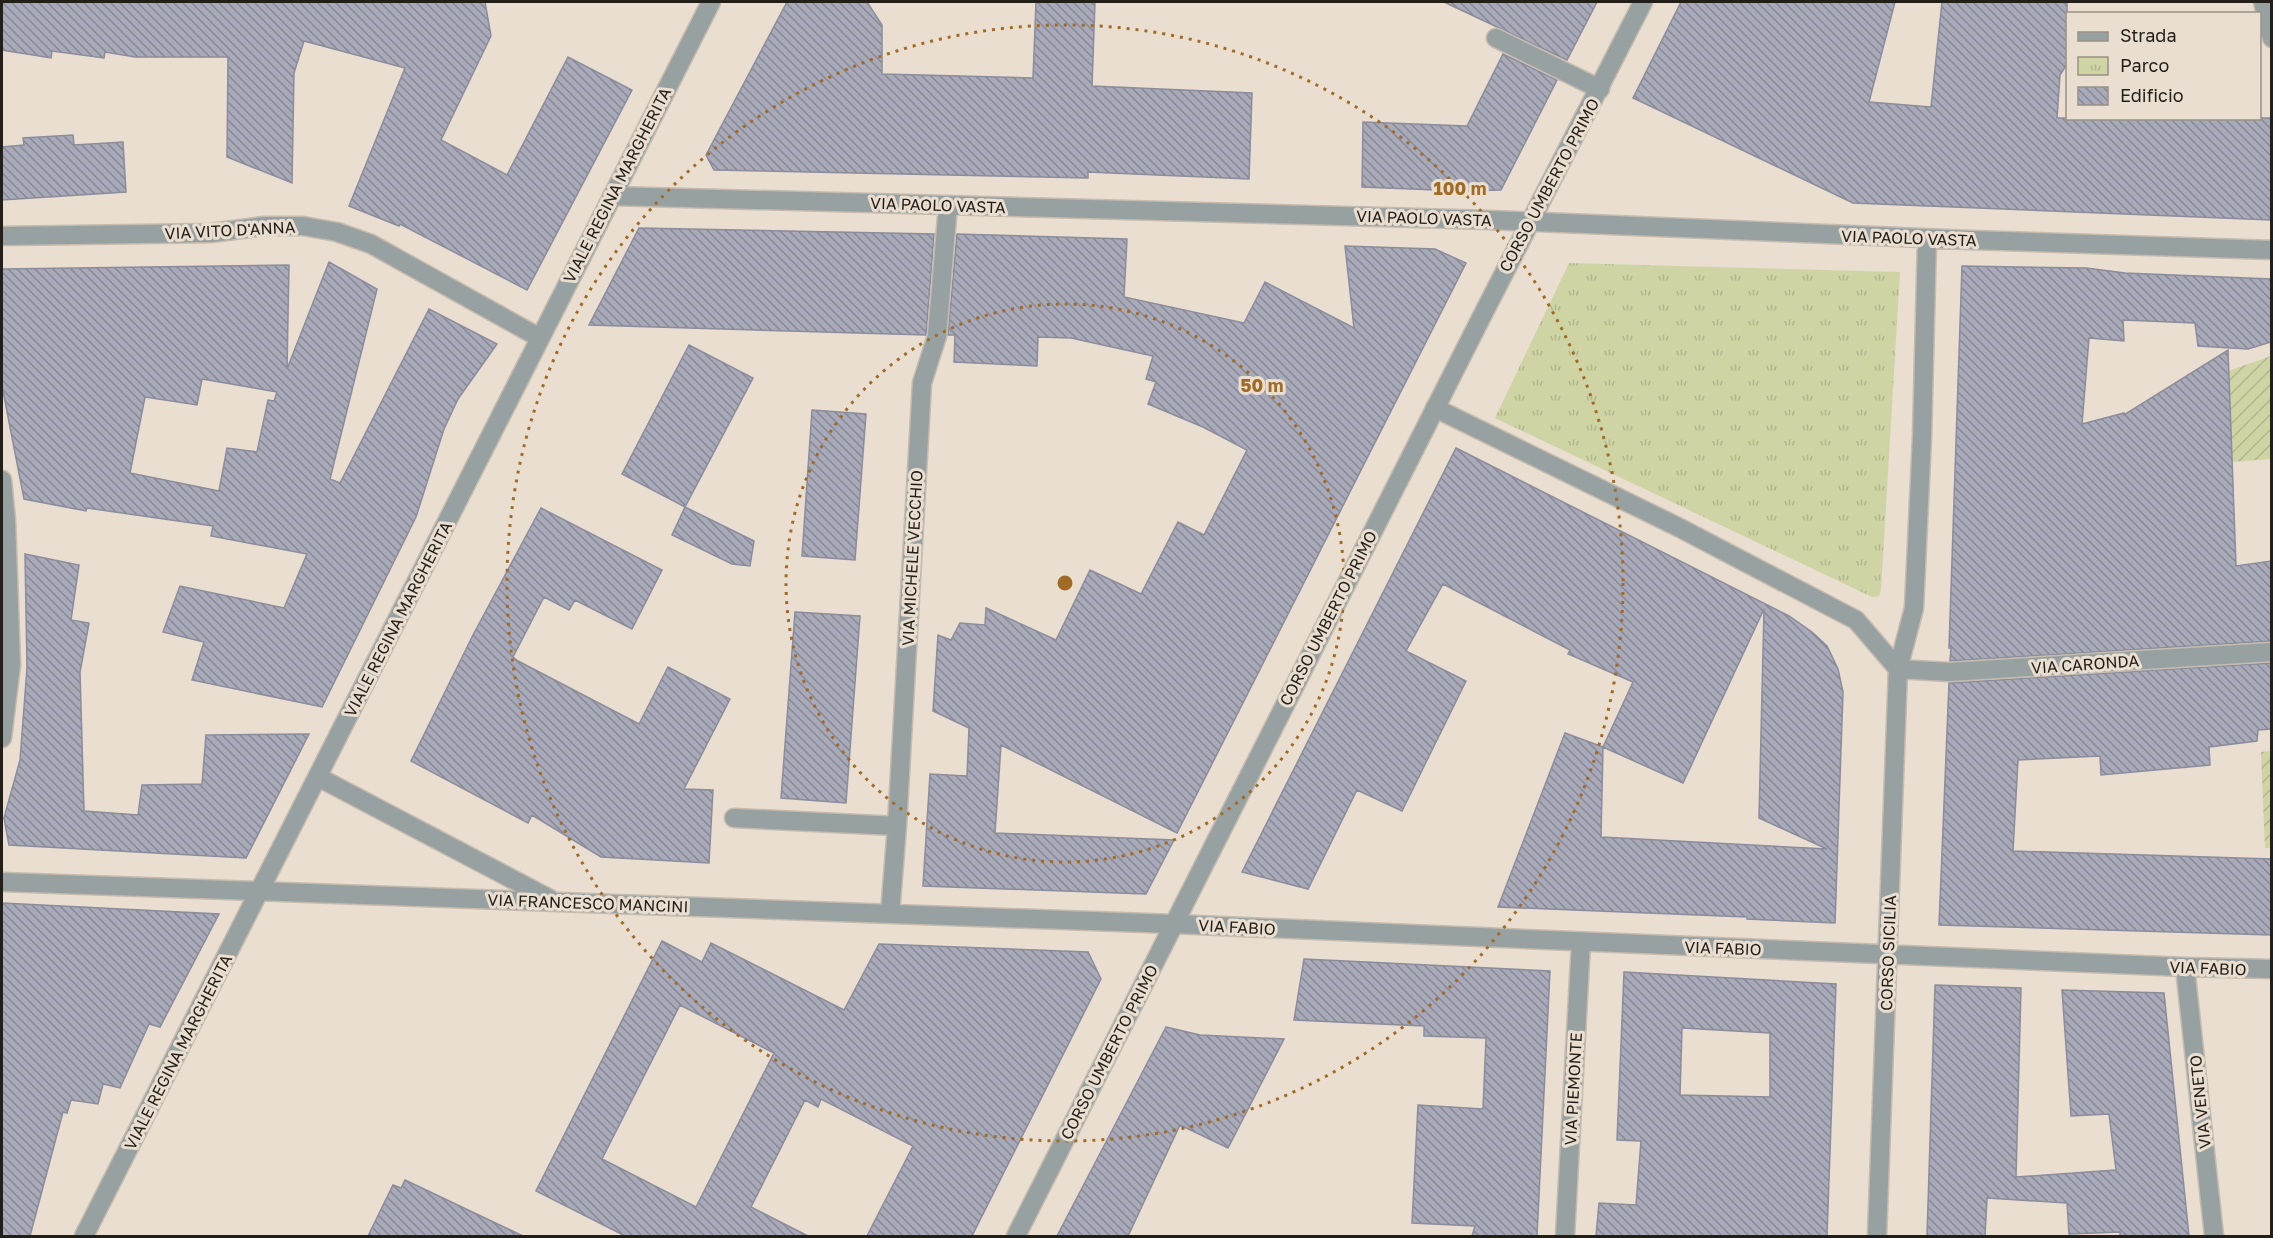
<svg xmlns="http://www.w3.org/2000/svg" width="2273" height="1238" viewBox="0 0 2273 1238" font-family="'Golos Text',sans-serif">
<defs>
<pattern id="park-tufts" width="24" height="20" patternUnits="userSpaceOnUse" patternTransform="scale(1.5)"><rect width="24" height="20" fill="#cfd4a5"/><path d="M3 7l-1-3M5 7V3M7 7l1-3M15 17l-1-3M17 17v-4M19 17l1-3" fill="none" stroke="#b1b68d"/></pattern>
<pattern id="garden-furrows" width="10" height="10" patternUnits="userSpaceOnUse" patternTransform="scale(1.5)"><rect width="10" height="10" fill="#cfd4a5"/><path d="M-1 1l2-2M0 10L10 0M9 11l2-2" fill="none" stroke="#b1b68d"/></pattern>
<pattern id="building-back-hatch" width="6" height="6" patternUnits="userSpaceOnUse" patternTransform="scale(1.5)"><rect width="6" height="6" fill="#a8a9b9"/><path d="M-1 5l2 2M0 0l6 6M5-1l2 2" fill="none" stroke="#888995"/></pattern>
</defs>
<rect width="100%" height="100%" fill="#e9decf"/>
<!-- park -->
<path fill="url(#park-tufts)" d="M 1569,263 L 1900,272 L 1881,590 L 1879,596 L 1872,597 L 1495,418 Z"/>
<!-- garden -->
<path fill="url(#garden-furrows)" d="M 2271,356 L 2271,459 L 2232,462 L 2228,371 Z
M 2271,751 L 2271,848 L 2265,848 L 2261,752 Z"/>
<!-- building -->
<path fill="url(#building-back-hatch)" stroke="#8b8c9c" stroke-width="1.5" fill-rule="evenodd" d="M 2,2 L 485,2 L 491,36 L 441,140 L 507,175 L 568,57 L 632,90 L 527,290 L 400,224 L 399,226 L 349,206 L 405,68 L 304,41 L 294,73 L 292,183 L 227,157 L 228,57 L 135,57 L 105,52 L 104,58 L 52,51 L 51,58 L 2,50 Z
M 787,2 L 867,2 L 882,25 L 882,74 L 1033,78 L 1036,2 L 1095,2 L 1092,86 L 1252,93 L 1249,179 L 1088,172 L 1088,178 L 714,170 L 706,155 Z
M 1444,2 L 1597,2 L 1567,60 Z
M 1681,2 L 1895,2 L 1869,102 L 1931,107 L 1942,2 L 2067,2 L 2067,64 L 2060,75 L 2057,118 L 2271,118 L 2271,220 L 1853,203 L 1633,98 Z
M 1503,54 L 1557,80 L 1501,190 L 1460,191 L 1362,187 L 1363,122 L 1467,126 Z
M 73,135 L 74,145 L 123,142 L 126,192 L 2,200 L 2,147 L 24,145 L 23,138 Z
M 639,228 L 934,234 L 926,335 L 589,325 Z
M 957,234 L 1127,239 L 1124,297 L 1244,323 L 1265,282 L 1354,328 L 1345,246 L 1435,249 L 1466,263 L 1177,833 L 1001,745 L 995,833 L 1174,840 L 1146,894 L 923,886 L 930,774 L 967,776 L 969,728 L 933,711 L 938,635 L 951,640 L 960,623 L 985,625 L 986,608 L 1056,640 L 1090,570 L 1141,594 L 1178,522 L 1204,535 L 1247,450 L 1203,427 L 1148,404 L 1156,382 L 1146,379 L 1153,356 L 1071,338 L 1038,337 L 1037,366 L 954,362 L 955,335 L 948,335 Z
M 329,262 L 377,289 L 330,479 L 340,483 L 429,309 L 497,344 L 458,399 L 444,429 L 416,517 L 322,707 L 192,680 L 204,642 L 163,632 L 180,586 L 284,608 L 307,554 L 211,536 L 213,526 L 87,508 L 86,511 L 24,499 L 2,386 L 2,269 L 289,265 L 287,369 ZM 202,379 L 277,392 L 274,401 L 268,400 L 257,452 L 227,448 L 219,491 L 130,473 L 145,397 L 197,405 Z
M 1962,266 L 2086,268 L 2125,273 L 2271,279 L 2271,342 L 2248,349 L 2198,346 L 2195,323 L 2123,320 L 2124,341 L 2089,338 L 2082,424 L 2124,413 L 2124,415 L 2228,350 L 2236,566 L 2271,561 L 2271,641 L 1950,661 L 1951,648 L 1949,648 Z
M 689,345 L 753,378 L 685,507 L 622,474 Z
M 812,410 L 866,414 L 855,560 L 802,556 Z
M 1456,448 L 1789,616 L 1812,632 L 1827,646 L 1838,669 L 1843,692 L 1835,923 L 1747,919 L 1747,917 L 1498,907 L 1565,733 L 1603,747 L 1633,682 L 1568,654 L 1570,650 L 1443,584 L 1406,651 L 1466,681 L 1402,811 L 1357,790 L 1308,889 L 1242,872 ZM 1764,609 L 1759,818 L 1827,849 L 1601,837 L 1603,747 L 1683,783 Z
M 685,507 L 754,541 L 750,566 L 732,564 L 672,535 Z
M 541,508 L 662,570 L 632,629 L 575,600 L 569,610 L 544,597 L 513,657 L 518,661 L 639,724 L 668,667 L 730,699 L 684,789 L 713,790 L 709,863 L 601,857 L 532,815 L 528,823 L 411,761 L 473,635 Z
M 25,554 L 79,565 L 71,620 L 89,623 L 80,672 L 84,811 L 138,815 L 142,785 L 202,784 L 206,735 L 309,734 L 246,858 L 9,845 L 4,818 L 20,760 L 27,668 Z
M 795,612 L 860,616 L 846,803 L 781,798 Z
M 2271,663 L 2271,729 L 2258,730 L 2257,741 L 2209,747 L 2210,765 L 2101,775 L 2100,756 L 2018,760 L 2013,851 L 2271,859 L 2271,935 L 1939,925 L 1949,683 Z
M 2,903 L 219,914 L 160,1027 L 149,1024 L 120,1088 L 103,1084 L 98,1104 L 71,1100 L 67,1113 L 63,1112 L 30,1236 L 2,1236 Z
M 662,941 L 702,962 L 711,943 L 844,1010 L 879,944 L 1088,952 L 1101,979 L 972,1236 L 867,1236 L 913,1146 L 821,1099 L 818,1107 L 805,1100 L 751,1207 L 808,1236 L 625,1236 L 536,1191 ZM 680,1005 L 774,1053 L 696,1207 L 602,1159 Z
M 1304,959 L 1550,971 L 1537,1236 L 1472,1236 L 1475,1226 L 1412,1223 L 1418,1105 L 1483,1109 L 1486,1038 L 1424,1036 L 1424,1026 L 1294,1020 Z
M 1624,972 L 1836,984 L 1827,1236 L 1596,1236 L 1599,1203 L 1636,1205 L 1641,1141 L 1617,1140 ZM 1682,1028 L 1770,1033 L 1770,1097 L 1680,1095 Z
M 1935,985 L 2021,988 L 2016,1177 L 2116,1170 L 2109,1114 L 2071,1116 L 2062,990 L 2164,993 L 2189,1236 L 2120,1236 L 2120,1232 L 2069,1234 L 2067,1203 L 1987,1198 L 1985,1236 L 1927,1236 Z
M 1166,1027 L 1200,1035 L 1284,1039 L 1228,1148 L 1180,1125 L 1128,1236 L 1057,1236 Z
M 405,1180 L 523,1236 L 368,1236 L 393,1185 L 401,1188 Z"/>
<g fill="none" stroke-linecap="round" stroke-linejoin="round">
<!-- pedestrian casing -->
<g stroke="#c5bbae" stroke-width="21">
<path id="pedestrian" d="M 2263,2 L 2272,38
M 1496,38 L 1600,89"/>
</g>
<!-- minor casing -->
<g stroke="#c5bbae" stroke-width="21">
<path id="minor" d="M 612,196 L 1491,220 L 1971,240 L 2272,250
M 1435,408 L 1678,527 L 1856,620 L 1898,669
M 2,480 L 6,520 L 11,665 L 2,738
M 1898,669 L 1949,672 L 2272,652
M 318,777 L 550,899
M 734,818 L 897,826
M 2,882 L 1174,924 L 2185,967 L 2272,969
M 890,914 L 897,826 L 922,383 L 937,336 L 948,205
M 2185,967 L 2214,1236
M 1565,1236 L 1581,942
M 1877,1236 L 1898,669 L 1914,608 L 1922,437 L 1927,239"/>
</g>
<!-- tertiary casing -->
<g stroke="#c5bbae" stroke-width="21">
<path id="tertiary" d="M 2,236 L 211,233 L 264,226 L 303,226 L 337,232 L 371,244 L 540,338
M 84,1236 L 711,2
M 1016,1236 L 1480,320 L 1643,2"/>
</g>
<!-- pedestrian -->
<use href="#pedestrian" stroke="#98a1a1" stroke-width="18"/>
<!-- minor -->
<use href="#minor" stroke="#98a1a1" stroke-width="18"/>
<!-- tertiary -->
<use href="#tertiary" stroke="#98a1a1" stroke-width="18"/>
</g>
<!-- distance rings -->
<g fill="none" stroke="#a16b25" stroke-width="3" stroke-dasharray="3 6">
<circle cx="1065" cy="583" r="279"/>
<circle cx="1065" cy="583" r="558"/>
</g>
<g text-anchor="middle" stroke-width="6" stroke-linejoin="round" paint-order="stroke">
<!-- street labels -->
<g font-size="16" fill="#221e18" stroke="#e9decf">
<text transform="translate(617 185) rotate(-63)" y="6">VIALE REGINA MARGHERITA</text>
<text transform="translate(1549 185) rotate(-62)" y="6">CORSO UMBERTO PRIMO</text>
<text transform="translate(938 205) rotate(2)" y="6">VIA PAOLO VASTA</text>
<text transform="translate(1424 218) rotate(2)" y="6">VIA PAOLO VASTA</text>
<text transform="translate(230 230) rotate(-3)" y="6">VIA VITO D'ANNA</text>
<text transform="translate(1909 238) rotate(2)" y="6">VIA PAOLO VASTA</text>
<text transform="translate(912 558) rotate(-87)" y="6">VIA MICHELE VECCHIO</text>
<text transform="translate(1328 618) rotate(-63)" y="6">CORSO UMBERTO PRIMO</text>
<text transform="translate(398 619) rotate(-63)" y="6">VIALE REGINA MARGHERITA</text>
<text transform="translate(2085 664) rotate(-4)" y="6">VIA CARONDA</text>
<text transform="translate(588 903) rotate(2)" y="6">VIA FRANCESCO MANCINI</text>
<text transform="translate(1237 927) rotate(3)" y="6">VIA FABIO</text>
<text transform="translate(1723 948) rotate(2)" y="6">VIA FABIO</text>
<text transform="translate(1888 953) rotate(-88)" y="6">CORSO SICILIA</text>
<text transform="translate(2208 968) rotate(2)" y="6">VIA FABIO</text>
<text transform="translate(178 1052) rotate(-63)" y="6">VIALE REGINA MARGHERITA</text>
<text transform="translate(1109 1052) rotate(-63)" y="6">CORSO UMBERTO PRIMO</text>
<text transform="translate(1573 1089) rotate(-87)" y="6">VIA PIEMONTE</text>
<text transform="translate(2200 1102) rotate(-96)" y="6">VIA VENETO</text>
</g>
</g>
<circle cx="1065" cy="583" r="9" fill="#a16b25" stroke="#e9decf" stroke-width="3"/>
<g font-size="18" text-anchor="middle" font-weight="bold" fill="#a16b25" stroke="#e9decf" stroke-width="6" stroke-linejoin="round" paint-order="stroke">
<text x="1460" y="195">100 m</text>
<text x="1262" y="392">50 m</text>
</g>
<!-- border -->
<rect width="2273" height="1238" fill="none" stroke="#221e18" stroke-width="6"/>
<!-- legend -->
<rect x="2066" y="12" width="195" height="108" fill="#e9decf" stroke="#999186" stroke-width="1.5"/>
<rect x="2078" y="32" width="30" height="9" fill="#98a1a1" stroke="#999186" stroke-width="1.5"/>
<text x="2120" y="42" font-size="18" fill="#221e18">Strada</text>
<rect x="2078" y="57" width="30" height="18" fill="url(#park-tufts)" stroke="#999186" stroke-width="1.5"/>
<text x="2120" y="72" font-size="18" fill="#221e18">Parco</text>
<rect x="2078" y="87" width="30" height="18" fill="url(#building-back-hatch)" stroke="#999186" stroke-width="1.5"/>
<text x="2120" y="102" font-size="18" fill="#221e18">Edificio</text>
</svg>
